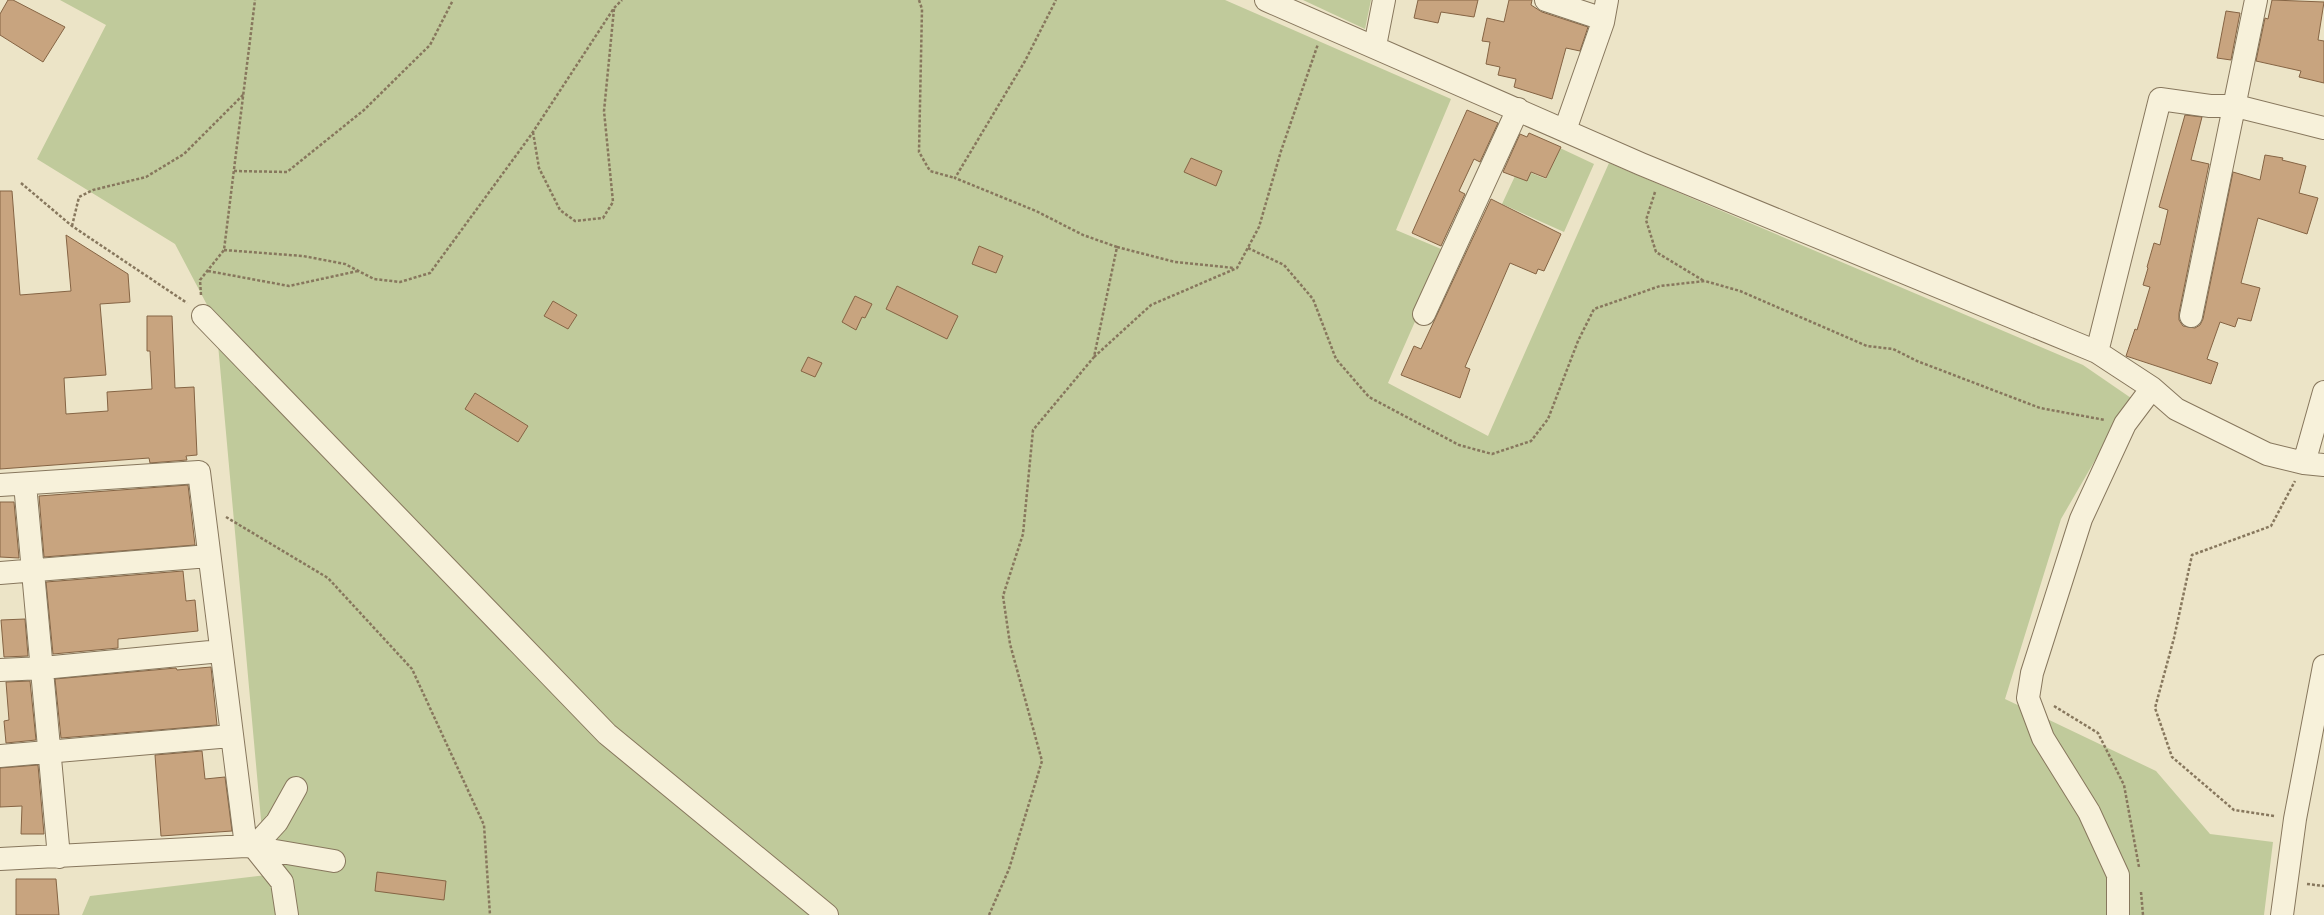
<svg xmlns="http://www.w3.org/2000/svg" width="2324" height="915" viewBox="0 0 2324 915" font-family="'Source Serif 4',serif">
<rect width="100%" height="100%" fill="#ece4c7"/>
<!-- green -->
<path fill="#c0ca9b" d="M 60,0 L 1225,0 L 1451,99 L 1396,230 L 1446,251 L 1388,383 L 1488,436 L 1609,163 L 2083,365 L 2131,398 L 2061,519 L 2005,699 L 2156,771 L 2210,834 L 2273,842 L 2264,915 L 82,915 L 90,896 L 266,875 L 216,322 L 175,244 L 37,159 L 106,25 Z
M 1303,0 L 1371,0 L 1365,29 Z
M 1560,148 L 1594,164 L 1564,232 L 1502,204 L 1515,176 L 1525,180 L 1529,172 L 1546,179 Z"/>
<!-- building -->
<path fill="#c8a47f" stroke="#856444" d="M 8,0 L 13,0 L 65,27 L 43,62 L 0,35 L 0,14 Z
M 1418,0 L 1478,0 L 1474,17 L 1441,12 L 1438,23 L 1414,18 Z
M 1509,0 L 1532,0 L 1531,5 L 1542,12 L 1588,27 L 1580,51 L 1566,48 L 1552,99 L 1514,87 L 1516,79 L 1498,75 L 1500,67 L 1486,64 L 1490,42 L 1482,41 L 1487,18 L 1504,22 Z
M 2272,0 L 2324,2 L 2318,40 L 2324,41 L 2324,83 L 2299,77 L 2301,71 L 2256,61 L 2265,18 L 2268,19 Z
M 2226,11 L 2240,13 L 2231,60 L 2217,58 Z
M 1467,110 L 1498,123 L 1480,162 L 1474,159 L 1459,191 L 1465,194 L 1441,246 L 1412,233 Z
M 2185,115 L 2202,117 L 2191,160 L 2209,164 L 2179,313 L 2179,320 L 2183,326 L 2195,328 L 2200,325 L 2203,319 L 2233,172 L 2260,180 L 2265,155 L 2283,158 L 2282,160 L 2306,166 L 2299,193 L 2318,198 L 2307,234 L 2258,218 L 2241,283 L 2260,288 L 2251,321 L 2238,318 L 2235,327 L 2220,322 L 2207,359 L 2218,363 L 2211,384 L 2126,356 L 2135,329 L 2137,330 L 2150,287 L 2143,285 L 2148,268 L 2147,267 L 2154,243 L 2160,245 L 2168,210 L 2159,207 Z
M 1529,133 L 1561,147 L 1546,178 L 1531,172 L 1527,181 L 1503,172 L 1520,134 L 1527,137 Z
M 1191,158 L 1222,171 L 1216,186 L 1184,172 Z
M 0,191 L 12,191 L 20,295 L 71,291 L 66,235 L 128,274 L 130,302 L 100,304 L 106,375 L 64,378 L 66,414 L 108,411 L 107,392 L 152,389 L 150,351 L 147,351 L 147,316 L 172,316 L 175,388 L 194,387 L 197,455 L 186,456 L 187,460 L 150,463 L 149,458 L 0,469 Z
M 1491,199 L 1561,234 L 1544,271 L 1538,269 L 1536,274 L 1510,263 L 1465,367 L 1470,369 L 1460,398 L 1401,375 L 1414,346 L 1421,349 Z
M 979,246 L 1003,256 L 996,273 L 972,264 Z
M 897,286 L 958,316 L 947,339 L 886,309 Z
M 855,296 L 872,304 L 865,318 L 862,317 L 856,330 L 842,322 Z
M 553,301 L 577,315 L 568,329 L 544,316 Z
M 808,357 L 822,363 L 815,377 L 801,371 Z
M 475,393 L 528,426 L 518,442 L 465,409 Z
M 188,485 L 195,545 L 44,557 L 39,496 Z
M 0,502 L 14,502 L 19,558 L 0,557 Z
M 183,571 L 186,601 L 195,600 L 198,631 L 118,639 L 118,648 L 53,654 L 46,582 Z
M 25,619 L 28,656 L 4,657 L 1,620 Z
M 211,667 L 217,725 L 61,738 L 55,679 L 176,668 L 177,670 Z
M 30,681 L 36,740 L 6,743 L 4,721 L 9,720 L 6,682 Z
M 202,751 L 205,779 L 225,777 L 232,831 L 161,836 L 155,755 Z
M 38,765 L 44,834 L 21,834 L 22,806 L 0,807 L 0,768 Z
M 377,872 L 446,881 L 444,900 L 375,891 Z
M 16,879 L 56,879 L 59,915 L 16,915 Z"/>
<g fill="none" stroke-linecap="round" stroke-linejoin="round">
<!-- minor casing -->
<g stroke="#87775d" stroke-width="24">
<path id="minor" d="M 1266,0 L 1641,164 L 2097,352 L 2152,388 L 2176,409 L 2267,454 L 2304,463 L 2324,465
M 1546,0 L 1603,19
M 1375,46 L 1384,0
M 1565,130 L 1603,22 L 1607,0
M 1424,314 L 1518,109
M 203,316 L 607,734 L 827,915
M 2191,316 L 2256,0
M 2097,352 L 2160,99 L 2210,106 L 2236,106 L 2324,128
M 2304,463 L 2324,392
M 25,484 L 59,857
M 0,485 L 199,472 L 246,846
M 0,573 L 209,556
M 0,670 L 43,668 L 221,651
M 0,756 L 231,736
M 0,859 L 246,846 L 334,861
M 287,915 L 282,882 L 254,847 L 277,822 L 296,788
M 2118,915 L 2118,875 L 2089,812 L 2043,738 L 2028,698 L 2032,673 L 2081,519 L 2125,424 L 2152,388
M 2282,915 L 2295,819 L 2324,666"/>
</g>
<!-- path -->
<path stroke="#87775d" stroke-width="2.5" stroke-dasharray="3 2" stroke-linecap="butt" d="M 919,0 L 922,9 L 919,152 L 930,171 L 955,178
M 533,132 L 539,168 L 560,210 L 575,221 L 603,218 L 613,202 L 604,111 L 614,9
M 234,171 L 287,172 L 364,110 L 430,45 L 453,0
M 21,183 L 72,226 L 187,303
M 1655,192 L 1646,220 L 1656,252 L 1704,281
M 72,226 L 79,197 L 93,190 L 146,177 L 184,154 L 243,95
M 1117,247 L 1175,262 L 1234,268
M 1248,248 L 1284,265 L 1313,299 L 1336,359 L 1369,397 L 1459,445 L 1492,454 L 1531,441 L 1548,419 L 1578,341 L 1594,309 L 1660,286 L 1705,281 L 1740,291 L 1867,346 L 1893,349 L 1917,361 L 2040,408 L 2105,420
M 224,250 L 303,256 L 345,264 L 374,279 L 400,282 L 430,273 L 531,135 L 614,8 L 622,0
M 208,271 L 289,286 L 358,271
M 201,295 L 200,280 L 224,250 L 255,0
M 1094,357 L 1151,305 L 1237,268 L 1259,227 L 1281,151 L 1318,44
M 226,517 L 328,578 L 412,669 L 484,825 L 490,915
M 2054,706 L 2098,733 L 2124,785 L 2139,867
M 2274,816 L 2234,810 L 2172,757 L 2155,708 L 2174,638 L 2192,555 L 2271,526 L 2295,481
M 2307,884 L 2324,886
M 2141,892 L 2143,915
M 989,915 L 1009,869 L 1042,761 L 1010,644 L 1003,596 L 1023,534 L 1033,430 L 1094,357 L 1117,247 L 1083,235 L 1036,211 L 955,178 L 1025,61 L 1056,0"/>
<!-- minor -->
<use href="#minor" stroke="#f7f1da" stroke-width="22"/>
</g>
</svg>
